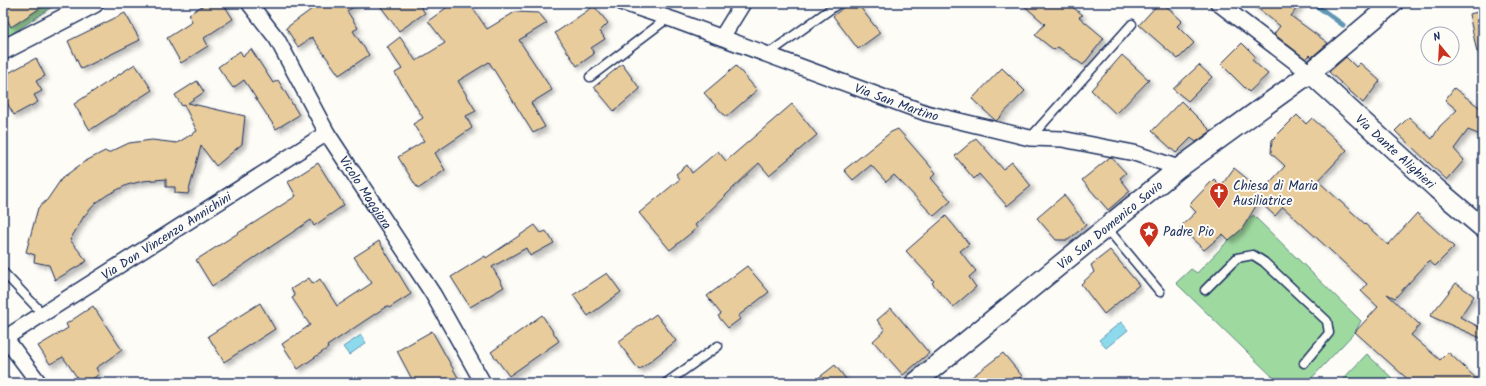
<svg xmlns="http://www.w3.org/2000/svg" width="1486" height="386" viewBox="0 0 1486 386" font-family="Kalam,sans-serif">
<defs>
<filter id="shadow"><feDropShadow dx="3.5" dy="3.5" stdDeviation="2" flood-color="#0004"/></filter>
</defs>
<rect width="100%" height="100%" fill="#fdfcf7"/>
<filter id="ink" filterUnits="userSpaceOnUse"><feTurbulence type="fractalNoise" baseFrequency=".025" numOctaves="2"/><feDisplacementMap in="SourceGraphic" scale="8" xChannelSelector="R" yChannelSelector="G"/><feConvolveMatrix kernelMatrix="1 2 1 2 8 2 1 2 1" color-interpolation-filters="sRGB"/></filter>
<g filter="url(#ink)">
<!-- green -->
<path fill="#9edaa0" stroke="#5c847f" d="M 3,3 L 50,3 L 53,6 L 4,39 Z
M 1253,215 L 1361,321 L 1355,332 L 1307,383 L 1279,383 L 1176,283 L 1191,269 L 1197,273 Z
M 1367,354 L 1397,383 L 1339,383 Z"/>
<!-- water -->
<path fill="#8ddaec" stroke="#5f96b3" d="M 1121,322 L 1128,330 L 1106,348 L 1099,340 Z
M 361,335 L 366,343 L 349,355 L 343,347 Z"/>
<g fill="none" stroke-linecap="round" stroke-linejoin="round">
<!-- stream -->
<path stroke="#5f96b3" stroke-width="5" d="M 1313,3 L 1343,25"/>
</g>
<!-- building -->
<path fill="#e8cc9c" stroke="#1b2f5e" filter="url(#shadow)" d="M 3,3 L 48,3 L 11,27 L 3,11 Z
M 207,3 L 223,3 L 233,19 L 204,38 L 208,46 L 181,63 L 167,38 L 192,22 L 189,14 Z
M 320,3 L 360,3 L 347,11 L 358,28 L 353,31 L 369,55 L 339,75 L 312,37 L 298,47 L 286,28 Z
M 378,3 L 418,3 L 425,13 L 399,31 Z
M 453,3 L 469,3 L 487,29 L 515,12 L 539,13 L 547,23 L 519,40 L 552,90 L 531,103 L 545,127 L 533,133 L 489,62 L 458,81 L 476,111 L 466,116 L 472,128 L 435,153 L 445,170 L 418,189 L 398,157 L 424,141 L 413,124 L 423,118 L 395,73 L 402,69 L 387,47 L 400,37 L 416,61 L 445,43 L 428,21 Z
M 849,3 L 857,3 L 880,33 L 858,49 L 833,16 Z
M 1021,3 L 1067,3 L 1083,15 L 1079,17 L 1104,38 L 1083,65 L 1058,47 L 1054,50 L 1035,35 L 1045,24 Z
M 1159,3 L 1163,3 L 1182,21 L 1177,26 L 1194,43 L 1178,59 L 1139,25 Z
M 1251,3 L 1301,3 L 1291,16 L 1328,43 L 1312,57 L 1310,55 L 1306,59 L 1274,34 L 1280,26 Z
M 594,6 L 608,23 L 600,31 L 605,39 L 591,48 L 594,54 L 577,66 L 555,33 Z
M 1483,11 L 1483,51 L 1477,52 L 1469,14 Z
M 125,13 L 140,40 L 81,69 L 68,41 Z
M 1242,43 L 1255,56 L 1252,60 L 1268,74 L 1249,92 L 1221,64 Z
M 251,49 L 273,83 L 278,80 L 299,115 L 276,129 L 244,80 L 233,88 L 218,67 L 240,51 L 243,56 Z
M 1122,55 L 1149,80 L 1116,114 L 1091,90 Z
M 1346,57 L 1356,67 L 1360,63 L 1380,81 L 1363,103 L 1329,72 Z
M 36,58 L 45,76 L 36,81 L 42,91 L 34,95 L 38,102 L 14,115 L 3,96 L 3,76 Z
M 135,64 L 152,90 L 90,130 L 74,104 Z
M 622,64 L 640,89 L 614,111 L 594,87 Z
M 1199,65 L 1212,77 L 1188,101 L 1173,89 Z
M 736,66 L 757,90 L 726,117 L 704,93 Z
M 1002,68 L 1025,91 L 996,121 L 972,99 Z
M 197,81 L 204,92 L 188,103 L 245,116 L 242,144 L 216,166 L 201,146 L 188,194 L 175,193 L 175,187 L 166,187 L 166,179 L 143,181 L 127,185 L 107,195 L 96,203 L 84,216 L 70,240 L 87,261 L 55,280 L 49,265 L 34,262 L 35,255 L 26,252 L 38,208 L 47,200 L 62,178 L 84,162 L 99,154 L 105,151 L 108,153 L 129,143 L 152,140 L 177,143 L 197,131 L 184,105 L 182,106 L 175,95 Z
M 1454,88 L 1483,110 L 1483,136 L 1468,130 L 1454,149 L 1464,160 L 1447,180 L 1395,131 L 1409,117 L 1432,139 L 1440,126 L 1457,110 L 1445,100 Z
M 1181,101 L 1211,131 L 1196,142 L 1191,138 L 1176,153 L 1152,131 Z
M 792,104 L 817,135 L 769,175 L 759,163 L 695,225 L 697,228 L 670,250 L 639,213 L 680,179 L 676,174 L 687,165 L 692,173 L 718,151 L 726,161 Z
M 1297,115 L 1306,124 L 1312,118 L 1347,150 L 1318,181 L 1388,245 L 1417,213 L 1454,247 L 1435,266 L 1429,261 L 1395,298 L 1387,294 L 1420,325 L 1411,335 L 1440,360 L 1448,352 L 1481,383 L 1412,383 L 1355,332 L 1378,307 L 1361,291 L 1367,284 L 1283,207 L 1275,216 L 1259,201 L 1242,229 L 1229,240 L 1223,234 L 1204,250 L 1180,227 L 1196,212 L 1189,205 L 1214,179 L 1221,186 L 1234,168 L 1262,191 L 1285,166 L 1271,153 L 1272,140 Z
M 898,129 L 936,173 L 931,178 L 951,201 L 934,216 L 894,175 L 886,182 L 871,165 L 853,180 L 844,170 L 891,132 Z
M 976,138 L 1003,169 L 1012,162 L 1031,186 L 1007,206 L 979,174 L 974,179 L 955,156 Z
M 1110,157 L 1112,158 L 1126,173 L 1120,178 L 1130,191 L 1108,210 L 1082,180 Z
M 318,163 L 344,205 L 314,226 L 311,220 L 212,286 L 196,260 L 296,196 L 288,182 Z
M 1064,195 L 1086,225 L 1068,240 L 1056,240 L 1037,218 Z
M 946,216 L 969,244 L 960,251 L 976,271 L 969,277 L 976,287 L 953,307 L 932,283 L 934,281 L 906,251 Z
M 535,225 L 541,233 L 546,231 L 554,243 L 530,256 L 526,248 L 492,267 L 504,287 L 470,307 L 451,277 L 485,256 L 486,258 Z
M 379,241 L 411,294 L 389,308 L 387,306 L 327,346 L 328,348 L 298,369 L 282,344 L 310,325 L 292,298 L 295,296 L 291,289 L 309,278 L 313,284 L 320,279 L 337,306 L 372,283 L 354,257 Z
M 1110,250 L 1139,285 L 1104,314 L 1081,284 L 1094,272 L 1091,265 Z
M 747,266 L 769,292 L 738,316 L 740,319 L 728,328 L 718,316 L 721,314 L 707,296 Z
M 607,273 L 621,292 L 588,316 L 573,295 Z
M 1456,283 L 1474,296 L 1460,317 L 1483,329 L 1483,339 L 1430,316 Z
M 260,303 L 275,329 L 224,362 L 208,336 Z
M 93,306 L 122,350 L 96,368 L 99,374 L 87,383 L 81,383 L 63,357 L 50,364 L 38,346 L 68,328 L 66,324 Z
M 891,308 L 929,353 L 903,375 L 873,341 L 885,330 L 877,320 Z
M 656,314 L 676,341 L 639,370 L 618,342 Z
M 542,315 L 559,341 L 509,376 L 491,352 Z
M 432,331 L 461,383 L 414,383 L 397,351 Z
M 1003,353 L 1022,376 L 1013,383 L 964,383 Z
M 835,365 L 849,383 L 812,383 Z"/>
<g fill="none" stroke-linecap="round" stroke-linejoin="round">
<!-- service casing -->
<g stroke="#1b2f5e" stroke-width="11">
<path id="service" d="M 768,54 L 839,3
M 590,77 L 668,18
M 1030,138 L 1132,24
M 1106,227 L 1160,292
M 3,272 L 43,314
M 1205,290 L 1237,258 L 1253,255 L 1264,262 L 1327,321 L 1329,333 L 1304,363
M 666,383 L 718,346"/>
</g>
<!-- minor casing -->
<g stroke="#1b2f5e" stroke-width="18">
<g id="minor">
<path id="s1" d="M 249,3 L 277,39 L 327,133 L 433,294 L 483,383"/>
<path id="s2" d="M 623,3 L 674,20 L 926,113 L 1030,138 L 1062,139 L 1134,153 L 1179,168"/>
<path d="M 1218,3 L 1310,73"/>
<path d="M 722,37 L 743,3"/>
<path d="M 3,335 L 39,383"/>
<path id="s3" d="M 5,338 L 327,133"/>
</g>
</g>
<!-- tertiary casing -->
<g stroke="#1b2f5e" stroke-width="22">
<g id="tertiary">
<path d="M 3,50 L 94,3"/>
<path id="s4" d="M 1310,73 L 1437,189 L 1483,228"/>
<path id="s5" d="M 915,383 L 1179,168 L 1310,73 L 1393,3"/>
</g>
</g>
<!-- service -->
<use href="#service" stroke="#fdfcf7" stroke-width="8"/>
<!-- minor -->
<use href="#minor" stroke="#fdfcf7" stroke-width="15"/>
<!-- tertiary -->
<use href="#tertiary" stroke="#fdfcf7" stroke-width="19"/>
</g>
</g>
<!-- icons -->
<defs>
<g id="church-pin" transform="scale(1)"><path d="M0 17L-7.5 6A9.5 9.5 0 1 1 7.5 6Z" fill="#c8321e" stroke="#fdfcf7"/><path d="M-1.2-6h2.4v3.5h3.3v2.4h-3.3V6h-2.4V-.1h-3.3v-2.4h3.3Z" fill="#fff"/></g>
<g id="sight-pin" transform="scale(1)"><path d="M0 17L-7.5 6A9.5 9.5 0 1 1 7.5 6Z" fill="#c8321e" stroke="#fdfcf7"/><path d="M0-6L1.8-2.2L6-1.7L2.9 1.2L3.7 5.4L0 3.3L-3.7 5.4L-2.9 1.2L-6-1.7L-1.8-2.2Z" fill="#fff"/></g>
</defs>
<g fill-rule="evenodd">
<use href="#church-pin" x="1219" y="192"/>
<use href="#sight-pin" x="1149" y="231"/>
</g>
<g text-anchor="middle" stroke-width="4" stroke-linejoin="round" paint-order="stroke">
<!-- street labels -->
<g font-size="13" fill="#1b2f5e" stroke="#fdfcf7">
<text dy="5" stroke="none"><textPath href="#s2" startOffset="291">Via San Martino</textPath></text>
<text dy="5" stroke="none"><textPath href="#s4" startOffset="116">Via Dante Alighieri</textPath></text>
<text dy="5" stroke="none"><textPath href="#s1" startOffset="223">Vicolo Maggiora</textPath></text>
<text dy="5" stroke="none"><textPath href="#s5" startOffset="251">Via San Domenico Savio</textPath></text>
<text dy="5" stroke="none"><textPath href="#s3" startOffset="191">Via Don Vincenzo Annichini</textPath></text>
</g>
<!-- poi labels -->
<g font-size="13" fill="#1b2f5e" stroke="#fdfcf7" text-anchor="start">
<text x="1233" y="190">Chiesa di Maria<tspan x="1233" dy="15">Ausiliatrice</tspan></text>
<text x="1163" y="236">Padre Pio</text>
</g>
</g>
<!-- margin -->
<rect width="1486" height="386" fill="none" stroke="#fdfcf7" stroke-width="16"/>
<rect x="8" y="8" width="1470" height="370" fill="none" stroke="#1b2f5e" stroke-width="1.5" filter="url(#ink)"/>
<!-- north arrow -->
<g transform="translate(1440 46) rotate(342)"><circle r="19" fill="#fdfcf7" stroke="#a3aaba"/>
<path d="M0-3L7 15L0 10L-7 15Z" fill="#c8321e"/>
<text y="-6" font-size="11" font-weight="bold" text-anchor="middle" fill="#1b2f5e">N</text>
</g>
</svg>
